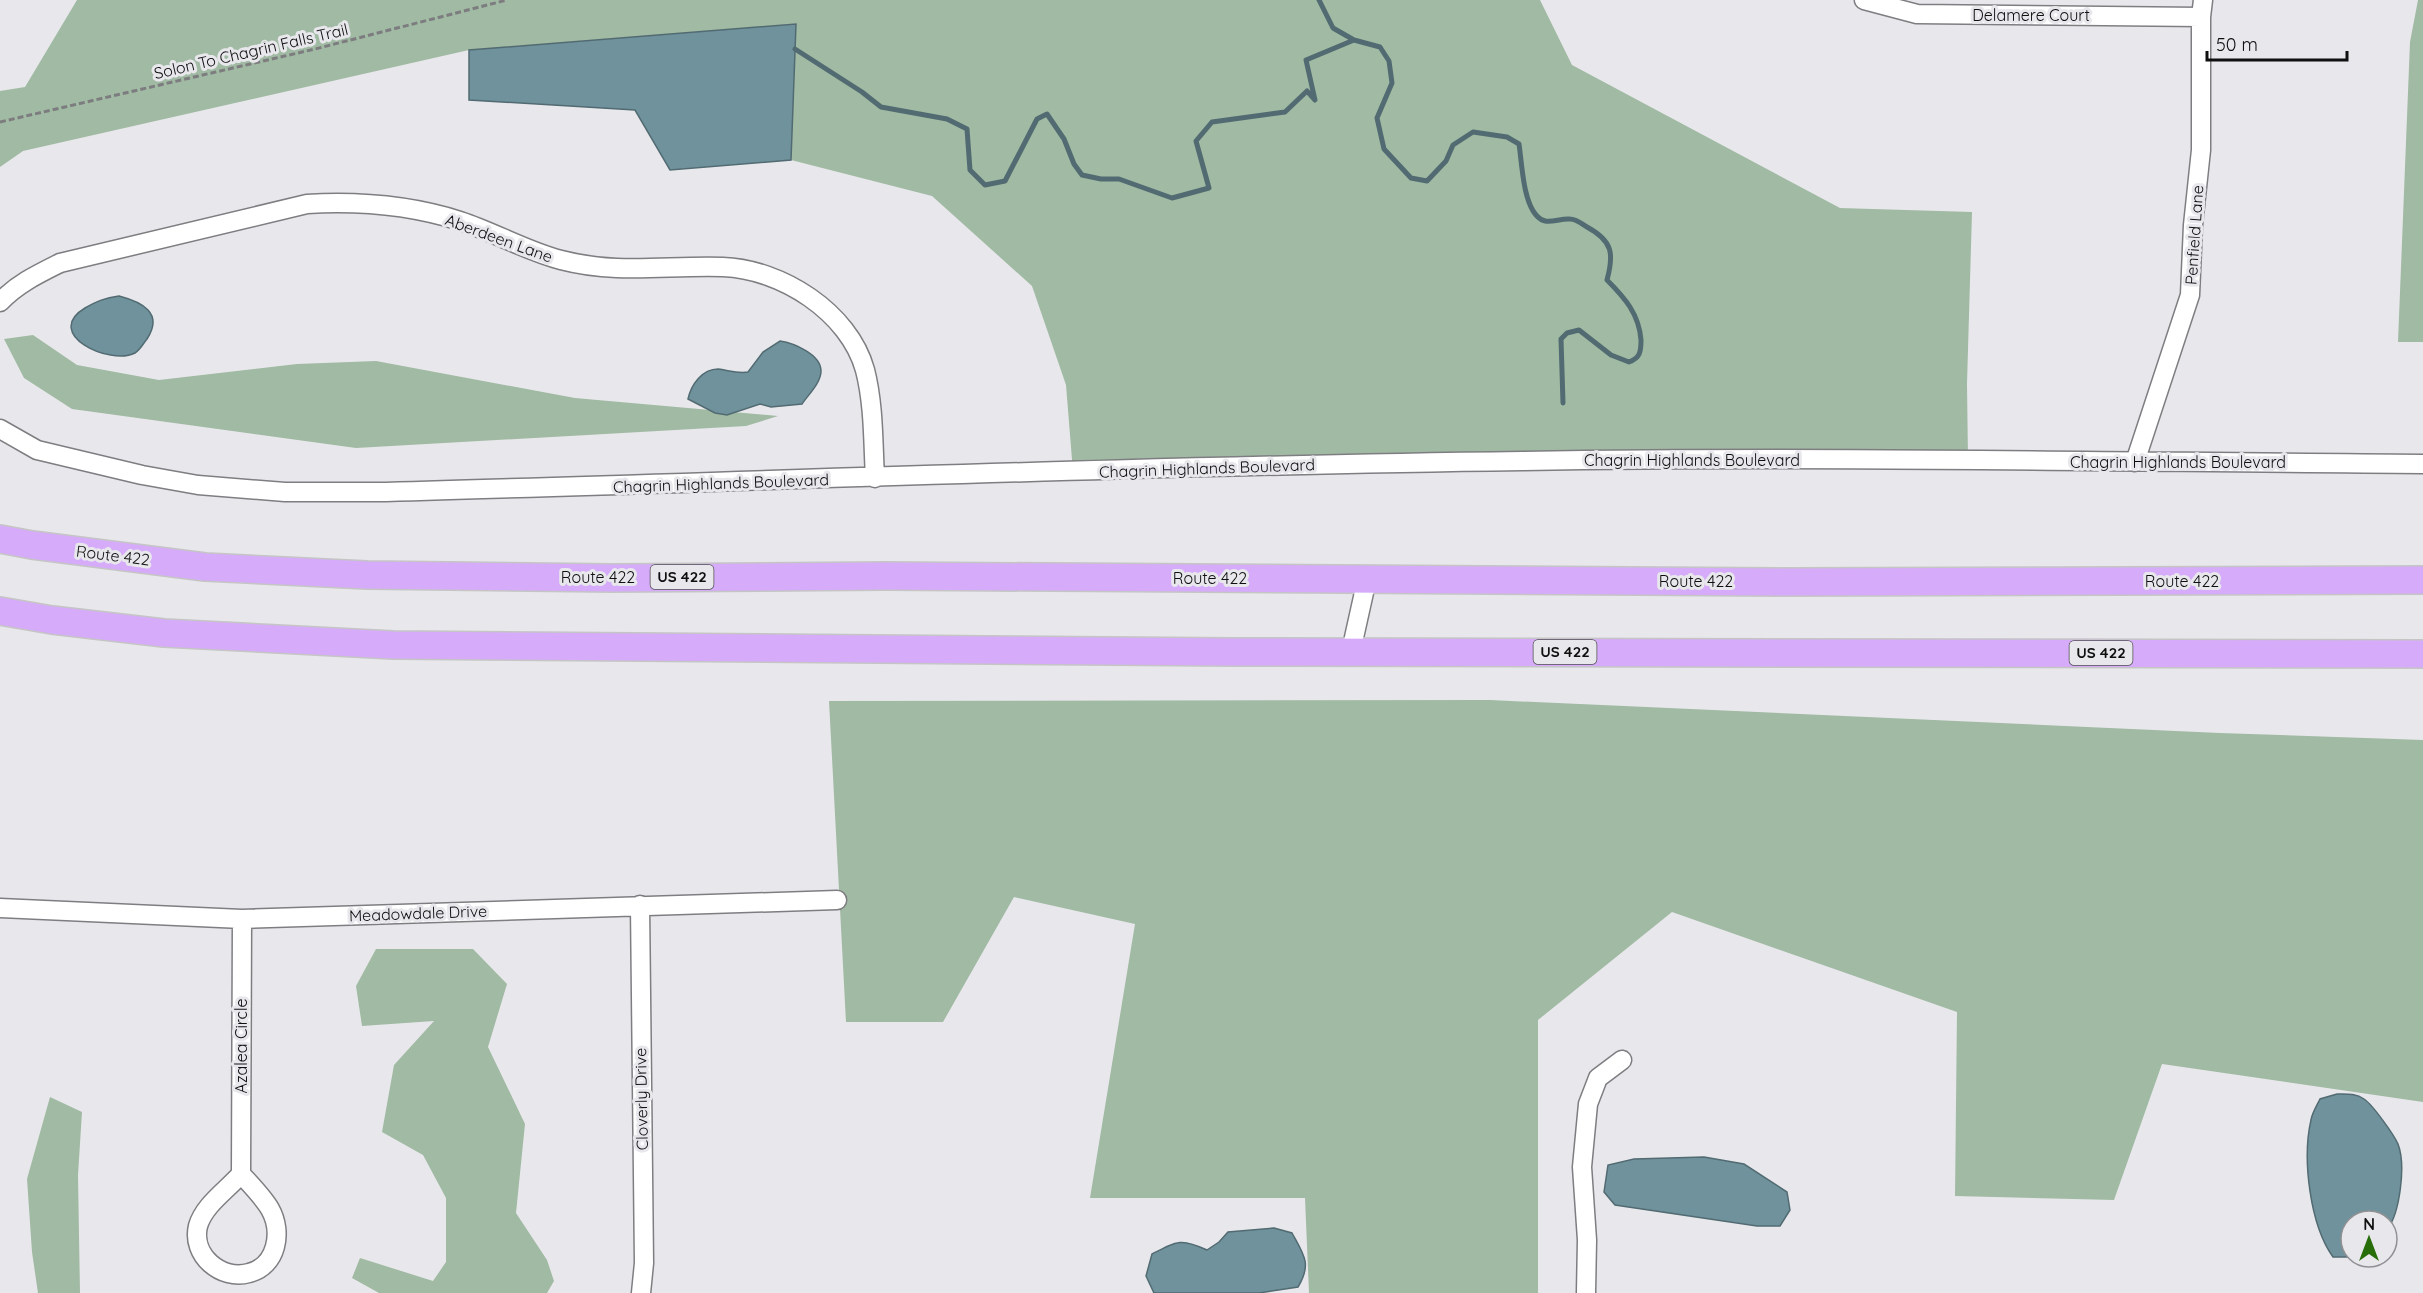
<svg xmlns="http://www.w3.org/2000/svg" width="2423" height="1293" viewBox="0 0 2423 1293" font-family="Quicksand,sans-serif">
<rect width="100%" height="100%" fill="#e8e8ec"/>
<!-- forest -->
<path fill="#a1baa3" d="M 77,0 L 1540,0 L 1572,65 L 1840,208 L 1972,212 L 1967,384 L 1968,460 L 1073,472 L 1066,385 L 1032,286 L 932,196 L 791,160 L 795,24 L 469,50 L 23,151 L 0,167 L 0,91 L 25,87 Z
M 2418,0 L 2423,0 L 2423,342 L 2398,342 L 2410,42 Z
M 33,335 L 77,365 L 159,380 L 297,364 L 376,361 L 575,398 L 778,416 L 746,426 L 356,448 L 72,409 L 24,378 L 4,339 Z
M 1490,700 L 2220,733 L 2423,740 L 2423,1102 L 2162,1064 L 2114,1200 L 1955,1196 L 1957,1012 L 1672,912 L 1538,1020 L 1538,1293 L 1309,1293 L 1305,1198 L 1090,1198 L 1135,924 L 1014,897 L 943,1022 L 846,1022 L 829,701 Z
M 376,949 L 473,949 L 507,984 L 488,1047 L 525,1124 L 516,1213 L 547,1260 L 554,1281 L 547,1293 L 379,1293 L 352,1278 L 360,1258 L 433,1281 L 446,1262 L 446,1198 L 423,1155 L 382,1132 L 394,1065 L 434,1021 L 362,1026 L 356,986 Z
M 50,1097 L 82,1112 L 78,1175 L 80,1293 L 38,1293 L 32,1252 L 27,1179 Z"/>
<!-- water -->
<path fill="#6f929c" stroke="#526b72" stroke-width="1.5" d="M 796,24 L 791,160 L 670,170 L 635,110 L 469,100 L 469,50 Z
M 119,296 C 142,302 164,313 147,339 C 143,344 140,350 135,353 C 110,366 42,334 85,308 C 97,301 105,298 119,296 Z
M 780,341 C 793,343 821,354 821,371 C 821,383 808,395 802,404 L 771,407 L 760,404 L 727,415 L 715,413 L 688,399 C 691,385 702,369 718,369 C 728,370 737,374 748,372 L 763,352 Z
M 2337,1094 C 2346,1094 2356,1093 2364,1099 C 2373,1105 2394,1135 2398,1144 C 2406,1165 2400,1213 2387,1230 L 2387,1221 L 2351,1221 L 2351,1257 L 2355,1257 L 2333,1257 C 2310,1225 2302,1159 2311,1120 C 2312,1113 2317,1105 2320,1099 Z
M 1704,1157 L 1744,1164 L 1787,1192 L 1790,1210 L 1780,1226 L 1757,1226 L 1615,1205 L 1604,1192 L 1608,1165 L 1634,1159 Z
M 1274,1228 L 1292,1233 C 1304,1255 1312,1264 1298,1287 L 1259,1293 L 1154,1293 L 1146,1276 L 1152,1254 C 1177,1241 1181,1238 1207,1250 L 1219,1242 L 1228,1232 Z"/>
<g fill="none" stroke-linecap="round" stroke-linejoin="round">
<!-- stream -->
<path stroke="#526b72" stroke-width="5" d="M 1319,0 L 1333,28 L 1354,40 L 1380,47 L 1389,61 L 1392,83 L 1377,118 L 1384,149 L 1411,178 L 1427,181 L 1446,161 L 1453,145 L 1473,132 L 1507,137 L 1519,144 C 1522,164 1523,200 1536,215 C 1546,227 1557,218 1570,219 C 1576,219 1582,224 1587,227 C 1613,241 1614,254 1607,280 C 1625,298 1639,314 1641,340 C 1641,352 1640,358 1629,362 L 1611,355 L 1579,330 L 1567,333 L 1561,339 L 1563,403
M 795,49 L 862,92 L 881,107 L 947,119 L 967,129 L 970,170 L 985,185 L 1005,181 L 1037,119 L 1047,114 L 1064,139 L 1074,164 L 1082,175 L 1101,179 L 1119,179 L 1172,198 L 1209,188 L 1196,141 L 1212,122 L 1285,112 L 1307,91 L 1315,100 L 1306,60 L 1354,40"/>
<!-- minor casing -->
<g stroke="#7e7e82" stroke-width="21">
<path id="minor" d="M 1864,0 L 1917,14 L 2201,17
M 0,302 C 17,284 38,274 60,263 L 307,204 C 359,201 410,205 460,221 C 494,232 526,251 561,260 C 619,275 666,265 723,267 C 781,269 849,312 865,370 C 874,405 873,443 875,478
M 0,429 L 37,450 L 142,475 L 198,485 L 285,492 L 386,492 C 765,481 1143,466 1522,461 C 1822,456 2123,462 2423,464
M 2135,462 L 2190,295 L 2193,225 L 2201,150 L 2201,17 L 2203,0
M 1351,651 L 1367,579
M 640,905 L 644,1263 L 641,1293
M 0,908 L 242,919 L 837,900
M 241,1174 C 251,1185 263,1197 270,1209 C 283,1232 277,1266 249,1273 C 221,1281 191,1255 198,1226 C 204,1205 227,1190 241,1174 L 242,919
M 1586,1293 L 1587,1240 L 1582,1167 L 1588,1104 L 1598,1078 L 1622,1060"/>
</g>
<!-- highway casing -->
<g stroke="#c5c5c6" stroke-width="30">
<path id="highway" d="M 0,539 L 32,545 L 205,567 L 367,575 L 613,578 L 885,576 L 1788,582 L 2423,580
M 0,611 L 52,620 L 164,633 L 393,645 L 1233,652 L 2423,654"/>
</g>
<!-- path -->
<path stroke="#7d7d80" stroke-width="3" stroke-dasharray="6 3" stroke-linecap="butt" d="M 0,122 L 315,49 L 507,0"/>
<!-- minor -->
<use href="#minor" stroke="#fff" stroke-width="18"/>
<!-- highway -->
<use href="#highway" stroke="#d6abfa" stroke-width="27"/>
</g>
<g text-anchor="middle" stroke-width="6" stroke-linejoin="round" paint-order="stroke">
<!-- shield labels -->
<g fill="#e8e8ec" stroke="#505052" stroke-width="1.5">
<rect x="650.5" y="565" width="63" height="24" rx="4.5"/>
<rect x="1533.5" y="640" width="63" height="24" rx="4.5"/>
<rect x="2069.5" y="641" width="63" height="24" rx="4.5"/>
</g>
<g font-size="15" font-weight="bold" fill="#0f0f10">
<text x="682" y="582">US 422</text>
<text x="1565" y="657">US 422</text>
<text x="2101" y="658">US 422</text>
</g>
<!-- street labels -->
<g font-size="16" fill="#0f0f10" stroke="#e8e8ec">
<text x="2031" y="21">Delamere Court</text>
<text transform="translate(251 51) rotate(-13)" y="6">Solon To Chagrin Falls Trail</text>
<text transform="translate(2194 235) rotate(-86)" y="6">Penfield Lane</text>
<text transform="translate(499 238) rotate(20)" y="6">Aberdeen Lane</text>
<text x="1692" y="466">Chagrin Highlands Boulevard</text>
<text x="2178" y="468">Chagrin Highlands Boulevard</text>
<text transform="translate(1207 468) rotate(-2)" y="6">Chagrin Highlands Boulevard</text>
<text transform="translate(721 483) rotate(-2)" y="6">Chagrin Highlands Boulevard</text>
<text transform="translate(113 555) rotate(7)" y="6">Route 422</text>
<text x="598" y="583">Route 422</text>
<text x="1210" y="584">Route 422</text>
<text x="1696" y="587">Route 422</text>
<text x="2182" y="587">Route 422</text>
<text transform="translate(418 913) rotate(-2)" y="6">Meadowdale Drive</text>
<text transform="translate(241 1046) rotate(-90)" y="6">Azalea Circle</text>
<text transform="translate(641 1099) rotate(-91)" y="6">Cloverly Drive</text>
</g>
</g>
<!-- north arrow -->
<g transform="translate(2369 1239)"><circle r="28" fill="#e8e8ec" stroke="#919194" stroke-width="1.5"/>
<path d="M0-4.5L10 22L0 15L-10 22Z" fill="#276d09"/>
<text y="-9" font-size="16" font-weight="bold" text-anchor="middle" fill="#0f0f10">N</text>
</g>
<!-- scale -->
<path d="M2207 51v9h140v-9" fill="none" stroke="#0f0f10" stroke-width="3"/>
<text x="2216" y="51" font-size="18" fill="#0f0f10" stroke="#e8e8ec" stroke-width="4.5" paint-order="stroke">50 m</text>
</svg>
